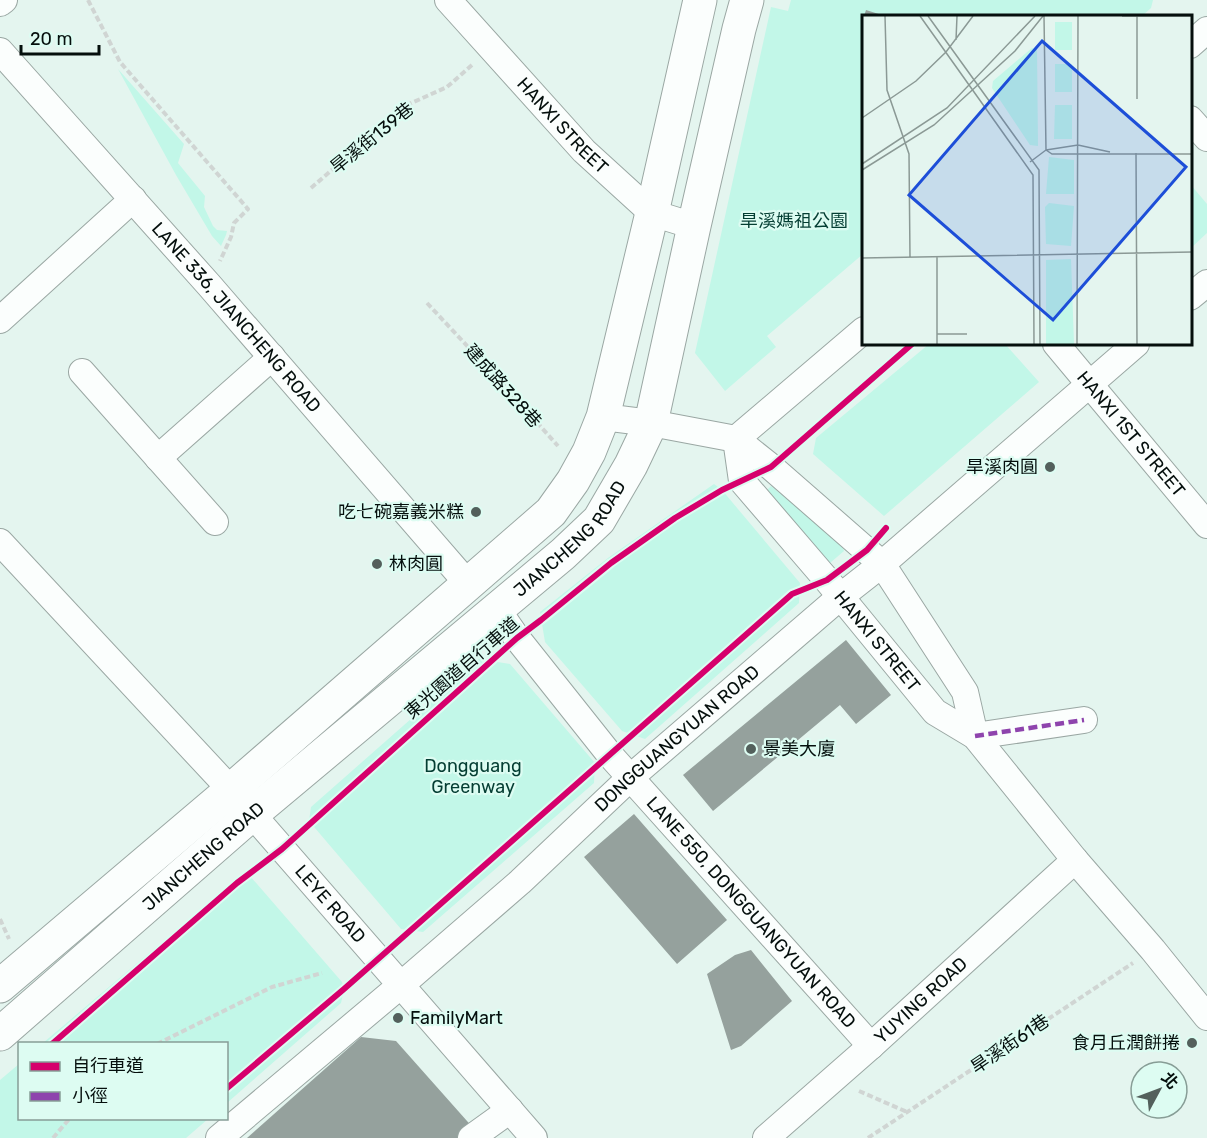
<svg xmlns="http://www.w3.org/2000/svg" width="1207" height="1138" viewBox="0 0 1207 1138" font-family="Rubik,'Noto Sans TC',sans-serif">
<rect width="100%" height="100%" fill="#e4f5ef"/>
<!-- green -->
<path fill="#c2f7e8" d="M 791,0 L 1153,0 L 1151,8 L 1142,16 L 864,16 L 863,254 L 767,336 L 776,347 L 725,391 L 695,353 L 771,7 L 788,11 Z
M 118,69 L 184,144 L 178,163 L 205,196 L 204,207 L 213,226 L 217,230 L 227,231 L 226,235 L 221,246 L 212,236 L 176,175 Z
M 1191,185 L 1207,204 L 1207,233 L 1191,248 Z
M 929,344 L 1005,344 L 1039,382 L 884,516 L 813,454 L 816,438 Z
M 714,484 L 722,490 L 800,583 L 799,603 L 645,739 L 622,731 L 545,642 L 540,612 L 608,558 Z
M 771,486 L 841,543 L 844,551 L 830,563 L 823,560 L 765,492 Z
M 479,659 L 510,664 L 595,763 L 594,783 L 423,932 L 401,929 L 309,821 L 311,807 Z
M 241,875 L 250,876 L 342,982 L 344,989 L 341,1003 L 227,1103 L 226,1044 L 43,1043 Z
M 19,1064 L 20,1118 L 208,1119 L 186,1138 L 0,1138 L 0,1080 Z"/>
<!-- building -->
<path fill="#95a19d" d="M 866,10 L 885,16 L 864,16 Z
M 846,640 L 891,695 L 856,724 L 840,705 L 713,811 L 683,775 Z
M 634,814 L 727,920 L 677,964 L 584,857 Z
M 751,950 L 792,1001 L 741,1046 L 731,1050 L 707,974 L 735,955 Z
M 361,1037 L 396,1041 L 475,1130 L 463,1138 L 247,1138 Z"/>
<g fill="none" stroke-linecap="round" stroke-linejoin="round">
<!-- minor casing -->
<g stroke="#9aa7a3" stroke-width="28">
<g id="minor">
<path id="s1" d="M 448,0 L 584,151 L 652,213 L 694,226"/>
<path d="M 0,3 L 4,0"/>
<path d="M 1190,45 L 1207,30"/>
<path id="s2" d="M 0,51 L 209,285 L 468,584"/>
<path d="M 1190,119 L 1207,138"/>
<path d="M 1190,297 L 1207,283"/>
<path d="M 0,320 L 133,199"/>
<path id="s3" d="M 1056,344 L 1207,525"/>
<path d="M 82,372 L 215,522"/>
<path d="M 603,417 L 651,423 L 736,439 L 864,330"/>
<path id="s4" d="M 736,439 L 742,481 L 827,580 L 935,712 L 975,736 L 1075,860 L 1153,950 L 1207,1017"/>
<path d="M 736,439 L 771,467 L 882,564 L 965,692 L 975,736"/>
<path d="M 158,458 L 272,357"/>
<path id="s5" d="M 0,542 L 231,790 L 534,1138"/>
<path id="s6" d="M 497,609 L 517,638 L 610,755 L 871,1046"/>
<path d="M 975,736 L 1084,720"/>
<path id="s7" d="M 219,1138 L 401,985 L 520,882 L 631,777 L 840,597 L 882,564 L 1136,344"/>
<path d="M 471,1138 L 510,1110"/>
<path id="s8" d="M 766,1138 L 871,1046 L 1075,860"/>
</g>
</g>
<!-- major casing -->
<g stroke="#9aa7a3" stroke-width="35">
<g id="major">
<path d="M 0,986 L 231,790 L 551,512 L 573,481 L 589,452 L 603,417 L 652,213 L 700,0"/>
<path id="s9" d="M 0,1034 L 252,814 L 563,554 L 599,520 L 631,465 L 651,423 L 694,226 L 739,29 L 747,0"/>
</g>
</g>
<!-- path -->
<path stroke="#d0d5d3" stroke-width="4" stroke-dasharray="6 3" stroke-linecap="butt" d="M 88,0 L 120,62 L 248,209 L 234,223 L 231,237 L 220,261
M 311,188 L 407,105 L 447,87 L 472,65
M 427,303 L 499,380 L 558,446
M 0,919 L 9,939
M 157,1044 L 272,987 L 322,973
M 859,1091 L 907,1112
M 53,1138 L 70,1118
M 868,1138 L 1133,963"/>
<!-- minor -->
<use href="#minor" stroke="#fbfefd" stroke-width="26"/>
<!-- major -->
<use href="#major" stroke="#fbfefd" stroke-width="33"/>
<!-- quiet -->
<path stroke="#8e44ad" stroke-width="4.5" stroke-dasharray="9 4.5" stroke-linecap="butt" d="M 975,736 L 1084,720"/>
<!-- cycleway casing -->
<g stroke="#ddfcf2" stroke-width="10">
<path id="cycleway" d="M 52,1044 L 237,883 L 282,849 L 517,638 L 541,620 L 611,563 L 675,518 L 722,490 L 771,467 L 912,344
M 226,1089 L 344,989 L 792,594 L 827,580 L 867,550 L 886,528"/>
</g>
<!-- cycleway -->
<use href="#cycleway" stroke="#d6006c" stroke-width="6"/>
</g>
<!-- markers -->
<g fill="#53605c" stroke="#ddfcf2" stroke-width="2">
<circle cx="1050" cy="467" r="6"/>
<circle cx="476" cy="512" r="6"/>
<circle cx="377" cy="564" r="6"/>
<circle cx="751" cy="749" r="6"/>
<circle cx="398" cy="1018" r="6"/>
<circle cx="1192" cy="1043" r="6"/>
</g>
<g text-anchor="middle" stroke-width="4.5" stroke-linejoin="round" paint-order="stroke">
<!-- street labels -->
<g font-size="18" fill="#050f0d" stroke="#ddfcf2">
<text dy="6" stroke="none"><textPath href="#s1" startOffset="170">HANXI STREET</textPath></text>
<text transform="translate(372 138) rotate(-39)" y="6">旱溪街139巷</text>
<text dy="6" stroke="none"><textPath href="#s2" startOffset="356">LANE 336, JIANCHENG ROAD</textPath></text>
<text transform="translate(503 386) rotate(48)" y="6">建成路328巷</text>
<text dy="6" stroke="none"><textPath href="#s3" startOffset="117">HANXI 1ST STREET</textPath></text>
<text dy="6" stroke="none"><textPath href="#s9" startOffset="756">JIANCHENG ROAD</textPath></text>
<text dy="6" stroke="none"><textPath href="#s4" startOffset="252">HANXI STREET</textPath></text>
<text transform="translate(462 668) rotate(-41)" y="6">東光園道自行車道</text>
<text dy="6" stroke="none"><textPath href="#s7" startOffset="608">DONGGUANGYUAN ROAD</textPath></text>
<text dy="6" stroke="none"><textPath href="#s9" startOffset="270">JIANCHENG ROAD</textPath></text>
<text dy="6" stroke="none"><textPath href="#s5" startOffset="490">LEYE ROAD</textPath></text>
<text dy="6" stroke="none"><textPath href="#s6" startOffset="396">LANE 550, DONGGUANGYUAN ROAD</textPath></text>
<text dy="6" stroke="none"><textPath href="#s8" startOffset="207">YUYING ROAD</textPath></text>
<text transform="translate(1010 1044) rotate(-34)" y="6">旱溪街61巷</text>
</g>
<!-- park labels -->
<g font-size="18" fill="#043e33" stroke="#ddfcf2">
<text x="794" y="227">旱溪媽祖公園</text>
<text x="473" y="772">Dongguang<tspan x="473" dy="21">Greenway</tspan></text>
</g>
<!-- poi labels -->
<g font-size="18" fill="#050f0d" stroke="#ddfcf2" text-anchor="end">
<text x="1038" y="473">旱溪肉圓</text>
<text x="464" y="518">吃七碗嘉義米糕</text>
<text x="389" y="570" text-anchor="start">林肉圓</text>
<text x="763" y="755" text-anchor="start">景美大廈</text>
<text x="410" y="1024" text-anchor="start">FamilyMart</text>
<text x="1180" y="1049">食月丘潤餅捲</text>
</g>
</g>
<!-- overview -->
<g transform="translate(862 15)">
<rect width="330" height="330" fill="#e4f5ef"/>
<path d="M 193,7 L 210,7 L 210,35 L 193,35 ZM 170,33 L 175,34 L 176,131 L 168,130 L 130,73 L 131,66 ZM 193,49 L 210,49 L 210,77 L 193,77 ZM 193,90 L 210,90 L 210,124 L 192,124 ZM 187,142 L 212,145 L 212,179 L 184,179 ZM 187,188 L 212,191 L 209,231 L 184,229 L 183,192 ZM 209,244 L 212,329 L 184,329 L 184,245 Z" fill="#c2f7e8"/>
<path fill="none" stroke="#8b9995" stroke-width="1.5" d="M 23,1 L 25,75 L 47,139 L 48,242M 58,1 L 171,160 L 172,329M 66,1 L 177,155 L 178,329M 260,1 L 330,1M 94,25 L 95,1M 275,84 L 275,1M 0,103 L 54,66 L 84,37 L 111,1M 184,135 L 190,139 L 330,139M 184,135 L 216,130 L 248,137M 274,138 L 275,329M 168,147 L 184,135 L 182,1M 0,149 L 85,93 L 173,1M 0,155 L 72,110 L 153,36 L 181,1M 0,243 L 330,237M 75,319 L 105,319M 75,329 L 75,241M 215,329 L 216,1"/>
<path fill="#1d4ed8" fill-opacity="0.15" stroke="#1d4ed8" stroke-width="3" d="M 180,26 L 324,152 L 191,305 L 47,180 Z"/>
<rect width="330" height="330" fill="none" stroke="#050f0d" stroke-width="3"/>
</g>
<!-- legend -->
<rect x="18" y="1042" width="210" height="78" fill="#ddfcf2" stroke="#879d96" stroke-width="1.5"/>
<rect x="30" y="1062" width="30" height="9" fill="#d6006c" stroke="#879d96" stroke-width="1.5"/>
<text x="72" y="1072" font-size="18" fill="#050f0d">自行車道</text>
<rect x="30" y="1092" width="30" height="9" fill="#8e44ad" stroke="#879d96" stroke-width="1.5"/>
<text x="72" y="1102" font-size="18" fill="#050f0d">小徑</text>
<!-- north arrow -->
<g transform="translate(1159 1090) rotate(49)"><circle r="28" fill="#ddfcf2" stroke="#879d96" stroke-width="1.5"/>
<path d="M0-4.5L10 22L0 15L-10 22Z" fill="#53605c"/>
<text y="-9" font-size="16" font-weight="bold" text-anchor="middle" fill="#050f0d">北</text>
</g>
<!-- scale -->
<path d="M21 45v9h78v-9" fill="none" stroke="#050f0d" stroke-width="3"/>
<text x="30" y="45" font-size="18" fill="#050f0d" stroke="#ddfcf2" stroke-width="4.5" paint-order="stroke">20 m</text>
</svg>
